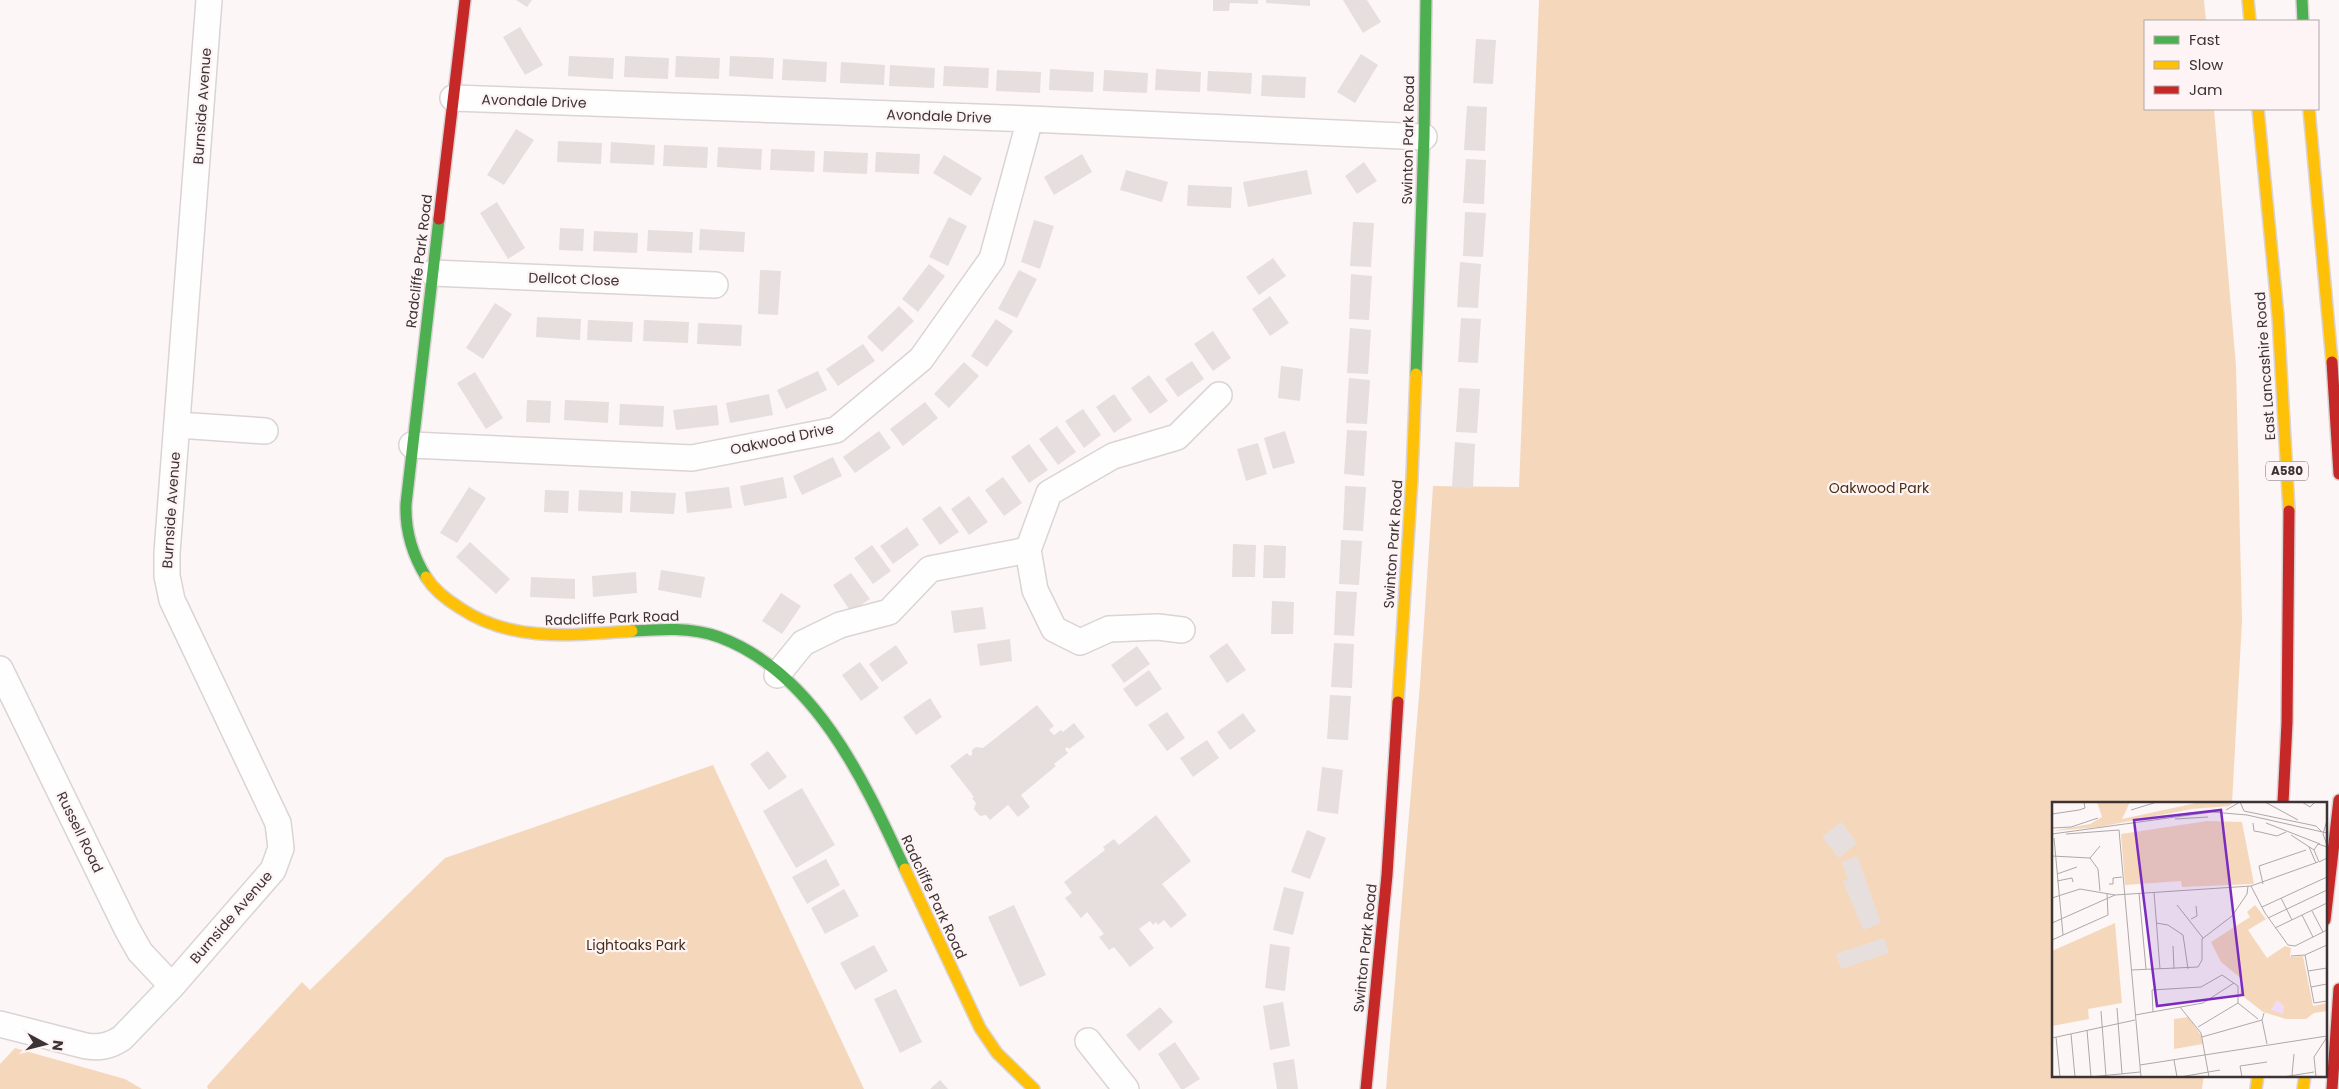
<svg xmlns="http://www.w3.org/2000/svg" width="2339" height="1089" viewBox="0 0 2339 1089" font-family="Poppins,sans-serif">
<rect width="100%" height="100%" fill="#fcf6f7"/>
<!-- green -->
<path fill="#f5d8bc" d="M 1539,0 L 2204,0 L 2206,21 L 2145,21 L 2145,109 L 2214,109 L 2236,366 L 2242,621 L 2232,803 L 2053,803 L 2053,1075 L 2204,1075 L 2202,1089 L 1386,1089 L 1420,684 L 1433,486 L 1519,487 Z
M 713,765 L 864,1089 L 208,1089 L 207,1086 L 302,982 L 310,990 L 445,858 Z
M 15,1048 L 125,1079 L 142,1089 L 0,1089 L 0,1064 Z"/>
<!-- building -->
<path fill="#e6dfdd" d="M 516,0 L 532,0 L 527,7 Z
M 1213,0 L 1258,0 L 1258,4 L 1230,3 L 1229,11 L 1213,11 Z
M 1266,0 L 1310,0 L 1310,6 L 1266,3 Z
M 1343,0 L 1367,0 L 1381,22 L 1363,33 Z
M 520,27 L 543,65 L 525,75 L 503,37 Z
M 1476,39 L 1496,40 L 1493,84 L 1473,83 Z
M 1361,54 L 1378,65 L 1355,103 L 1337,92 Z
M 569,56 L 614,58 L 613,79 L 568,76 Z
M 625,56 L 669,58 L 668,79 L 624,77 Z
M 676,56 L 720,58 L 719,79 L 675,77 Z
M 730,56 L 774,58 L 773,79 L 729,76 Z
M 783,59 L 827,62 L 826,82 L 782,80 Z
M 841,62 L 885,65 L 884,85 L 840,83 Z
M 890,65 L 935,68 L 934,88 L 889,86 Z
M 944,66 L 989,68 L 988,88 L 943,86 Z
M 1050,69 L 1094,72 L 1093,92 L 1049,90 Z
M 1156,69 L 1201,72 L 1200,92 L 1155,90 Z
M 997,70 L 1041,72 L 1040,93 L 996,91 Z
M 1104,70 L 1148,73 L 1147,93 L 1103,91 Z
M 1208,71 L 1252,73 L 1251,94 L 1207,91 Z
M 1262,75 L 1306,77 L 1305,98 L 1261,96 Z
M 1467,106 L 1487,107 L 1485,151 L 1464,150 Z
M 516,129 L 534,140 L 504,185 L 487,175 Z
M 558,141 L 602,143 L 601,164 L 557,162 Z
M 611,142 L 655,145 L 654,165 L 610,163 Z
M 664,145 L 708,147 L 707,168 L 663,166 Z
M 718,147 L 762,149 L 761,170 L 717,167 Z
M 771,149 L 815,151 L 814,172 L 770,170 Z
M 824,151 L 868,153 L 867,174 L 823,172 Z
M 876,152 L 920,154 L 919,174 L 875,172 Z
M 1082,154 L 1092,172 L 1054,195 L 1044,177 Z
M 944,155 L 982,178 L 971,196 L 933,173 Z
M 1466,159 L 1486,160 L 1484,204 L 1463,203 Z
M 1364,162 L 1377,181 L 1357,194 L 1345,176 Z
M 1126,170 L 1168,182 L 1162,202 L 1120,190 Z
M 1307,170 L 1312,194 L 1248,207 L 1243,182 Z
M 1188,185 L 1232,187 L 1231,208 L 1187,206 Z
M 497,202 L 525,248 L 508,259 L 480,213 Z
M 1465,212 L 1486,213 L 1483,257 L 1463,256 Z
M 949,217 L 967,226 L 948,266 L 929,257 Z
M 1034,220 L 1054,226 L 1040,269 L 1021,262 Z
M 1353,222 L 1374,223 L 1371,267 L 1350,266 Z
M 560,228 L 584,229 L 583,251 L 559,250 Z
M 700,229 L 745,232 L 744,252 L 699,250 Z
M 648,230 L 693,232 L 692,253 L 647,251 Z
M 594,231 L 638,233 L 637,253 L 593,251 Z
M 1273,258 L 1286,276 L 1259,295 L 1246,277 Z
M 1460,262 L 1481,264 L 1478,308 L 1457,307 Z
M 929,264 L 945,276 L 918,312 L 902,299 Z
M 760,270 L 781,271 L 778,315 L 758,314 Z
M 1019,270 L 1037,279 L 1017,318 L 998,309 Z
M 1351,274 L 1372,276 L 1369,320 L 1349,319 Z
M 1270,296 L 1289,323 L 1270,336 L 1252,309 Z
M 495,303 L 512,314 L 483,359 L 466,348 Z
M 899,306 L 914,321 L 882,352 L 867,337 Z
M 537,317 L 581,319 L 580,340 L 536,337 Z
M 1461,318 L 1481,319 L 1478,363 L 1458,362 Z
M 996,319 L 1013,331 L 987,367 L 971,356 Z
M 588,320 L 633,322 L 632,342 L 587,340 Z
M 644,320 L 689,322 L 688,343 L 643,341 Z
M 698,323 L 742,325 L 741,346 L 697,344 Z
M 1350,328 L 1371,330 L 1368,374 L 1347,373 Z
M 1213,331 L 1231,358 L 1213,371 L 1194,344 Z
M 863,344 L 875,361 L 838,386 L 826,369 Z
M 1192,361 L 1204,379 L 1178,397 L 1165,379 Z
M 964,362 L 979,376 L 949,408 L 934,394 Z
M 1281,366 L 1303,369 L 1300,401 L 1278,398 Z
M 818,371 L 827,390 L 786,409 L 777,390 Z
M 475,372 L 503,418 L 486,429 L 457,383 Z
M 1149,375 L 1168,401 L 1150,414 L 1131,388 Z
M 1349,378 L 1370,380 L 1367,424 L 1346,423 Z
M 1459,388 L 1480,389 L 1477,433 L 1456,432 Z
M 769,394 L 773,415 L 730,423 L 726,403 Z
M 1114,394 L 1132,420 L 1114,433 L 1096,407 Z
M 527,400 L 551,401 L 550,423 L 526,422 Z
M 565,400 L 609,402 L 608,423 L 564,420 Z
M 925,402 L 938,418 L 903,446 L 890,429 Z
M 620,404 L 664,406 L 663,427 L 619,425 Z
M 717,405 L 719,425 L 676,430 L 673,410 Z
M 1083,409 L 1101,435 L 1084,448 L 1065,421 Z
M 1057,426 L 1076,452 L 1058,465 L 1039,439 Z
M 1347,430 L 1367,431 L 1364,476 L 1344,474 Z
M 879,431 L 891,448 L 855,473 L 843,457 Z
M 1285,431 L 1295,463 L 1273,469 L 1264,438 Z
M 1455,442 L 1475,444 L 1473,488 L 1452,487 Z
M 1258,443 L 1267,474 L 1246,481 L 1237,449 Z
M 1029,444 L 1048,470 L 1029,483 L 1011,457 Z
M 833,457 L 842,476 L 802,495 L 793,476 Z
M 783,477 L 787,498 L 744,506 L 740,486 Z
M 1003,477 L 1022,503 L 1004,516 L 985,490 Z
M 1345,486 L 1366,487 L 1363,531 L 1343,530 Z
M 469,487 L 486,498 L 457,543 L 440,533 Z
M 729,487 L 732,508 L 687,513 L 685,492 Z
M 545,490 L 569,491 L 568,513 L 544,512 Z
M 579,490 L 623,492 L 622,513 L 578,511 Z
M 631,491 L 676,493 L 674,514 L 630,512 Z
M 969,496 L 988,522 L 969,535 L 951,509 Z
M 940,506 L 959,532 L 940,545 L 922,519 Z
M 907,527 L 919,545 L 893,564 L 880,546 Z
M 1341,540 L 1362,541 L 1359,585 L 1339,584 Z
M 470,542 L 510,579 L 496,594 L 456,557 Z
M 1233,544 L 1256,545 L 1255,577 L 1232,577 Z
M 872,545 L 891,571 L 873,584 L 854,558 Z
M 1264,545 L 1286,546 L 1285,578 L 1263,578 Z
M 661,570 L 705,577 L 701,598 L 658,590 Z
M 636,572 L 637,593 L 593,597 L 592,576 Z
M 851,573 L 870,599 L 851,612 L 833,585 Z
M 531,577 L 575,579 L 575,599 L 530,597 Z
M 1336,591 L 1357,592 L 1354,636 L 1334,635 Z
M 781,593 L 801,606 L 782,634 L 762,621 Z
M 1272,601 L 1294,602 L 1293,634 L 1271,634 Z
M 983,607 L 986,629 L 954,633 L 951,611 Z
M 1010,639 L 1012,661 L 980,666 L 977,644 Z
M 1227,643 L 1246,670 L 1227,683 L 1209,656 Z
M 1334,643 L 1354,644 L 1352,688 L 1331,687 Z
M 896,645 L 908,663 L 882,682 L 869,664 Z
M 1137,646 L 1150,664 L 1124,683 L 1111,665 Z
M 860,662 L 879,688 L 861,701 L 842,675 Z
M 1149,670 L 1162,689 L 1136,707 L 1123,689 Z
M 1330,695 L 1351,696 L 1348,740 L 1327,739 Z
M 930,698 L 942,717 L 916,735 L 903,717 Z
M 1037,705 L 1054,726 L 1049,730 L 1054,735 L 1061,730 L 1063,732 L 1074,723 L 1085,737 L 1069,749 L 1067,747 L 1065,749 L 1068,753 L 1054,764 L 1056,766 L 1021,795 L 1030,807 L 1018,817 L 1008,805 L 990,820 L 986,815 L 980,816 L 974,809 L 976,803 L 972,798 L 974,797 L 950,766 L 967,753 L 970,756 L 972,755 L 972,750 L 976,747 L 983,748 Z
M 1167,712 L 1185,738 L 1167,751 L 1148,725 Z
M 1243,713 L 1256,731 L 1230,750 L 1217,732 Z
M 1207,740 L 1219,758 L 1193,777 L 1180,758 Z
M 768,751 L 787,777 L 769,790 L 750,764 Z
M 1322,767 L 1343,770 L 1338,814 L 1317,811 Z
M 802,788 L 835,845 L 796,868 L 763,811 Z
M 1156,815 L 1191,861 L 1162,884 L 1187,915 L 1171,928 L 1164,920 L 1158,925 L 1156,922 L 1153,925 L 1150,921 L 1139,929 L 1154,948 L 1130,967 L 1114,947 L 1109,950 L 1099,937 L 1104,934 L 1087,912 L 1081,918 L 1065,898 L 1072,893 L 1064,882 L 1105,850 L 1103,847 L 1114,839 L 1119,845 Z
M 1841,822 L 1857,843 L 1839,858 L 1822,837 Z
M 1307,830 L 1326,838 L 1310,879 L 1291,872 Z
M 1857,856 L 1881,923 L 1863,930 L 1843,881 L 1848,880 L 1842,862 Z
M 826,859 L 840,885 L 807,904 L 792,877 Z
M 1284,887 L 1304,892 L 1293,935 L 1273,930 Z
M 844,889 L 859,916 L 825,934 L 811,908 Z
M 1014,905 L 1046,975 L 1020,987 L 988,917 Z
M 1884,938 L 1889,953 L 1841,969 L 1836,954 Z
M 1270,944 L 1290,947 L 1285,991 L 1265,988 Z
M 874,945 L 888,971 L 855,990 L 840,963 Z
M 896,989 L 922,1042 L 900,1053 L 874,999 Z
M 1283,1002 L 1290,1046 L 1270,1050 L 1263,1006 Z
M 1160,1007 L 1173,1022 L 1139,1051 L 1126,1035 Z
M 1175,1042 L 1200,1079 L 1184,1089 L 1181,1089 L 1158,1054 Z
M 1294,1059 L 1298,1089 L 1277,1089 L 1273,1063 Z
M 940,1080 L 948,1089 L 930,1089 Z"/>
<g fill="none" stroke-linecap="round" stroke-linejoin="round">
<!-- street casing -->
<g stroke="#dbd3d4" stroke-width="28">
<path id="street" d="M 453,98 L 1030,119 L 1424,137
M 433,273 L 715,285
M 178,425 L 265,431
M 412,445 L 692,458 L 836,430 L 921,359 L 992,259 L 1030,119
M 1028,550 L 1035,590 L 1054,629 L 1080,642 L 1109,629 L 1158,627 L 1182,630
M 0,669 L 127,929 L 140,952 L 172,986
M 777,675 L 803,643 L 840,625 L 889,612 L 930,569 L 1028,550 L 1049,493 L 1113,456 L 1177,437 L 1219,395
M 0,1024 L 86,1046 C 100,1048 110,1046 122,1038 L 172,986 L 273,870 L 281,848 L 278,823 L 172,600 L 167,576 L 167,553 L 209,0
M 1088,1041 L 1126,1089"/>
</g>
<!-- fast casing -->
<g stroke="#dbd3d4" stroke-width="14">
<path id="fast" d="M 2302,0 L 2303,21
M 1416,374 L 1424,137 L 1426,0
M 426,577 C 412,554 405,531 406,504 L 439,219
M 632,631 C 660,629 692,627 719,637 C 816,673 865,783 905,869"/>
</g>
<!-- slow casing -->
<g stroke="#dbd3d4" stroke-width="14">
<path id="slow" d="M 2248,0 L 2250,21
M 2258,109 L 2278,316 L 2289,511
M 2309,109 L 2332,362
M 426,577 C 434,590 447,600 460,608 C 512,643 573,635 632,631
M 1398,702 L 1412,478 L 1416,374
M 905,869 L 980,1028 L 997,1053 L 1034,1089
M 2256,1089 L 2258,1075
M 2303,1089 L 2305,1075"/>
</g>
<!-- jam casing -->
<g stroke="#dbd3d4" stroke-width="14">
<path id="jam" d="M 439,219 L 465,0
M 2332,362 L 2339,474
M 2283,803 L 2287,723 L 2289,511
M 2325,920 L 2339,800
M 1366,1089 L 1387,875 L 1398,702
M 2332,1089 L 2339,989"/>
</g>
<!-- street -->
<use href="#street" stroke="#fffefe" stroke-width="25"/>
<!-- fast -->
<use href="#fast" stroke="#4caf50" stroke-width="11"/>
<!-- slow -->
<use href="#slow" stroke="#ffc107" stroke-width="11"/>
<!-- jam -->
<use href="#jam" stroke="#c62828" stroke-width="11"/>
</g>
<g text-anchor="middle" stroke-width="4.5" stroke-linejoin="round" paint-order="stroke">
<!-- shield labels -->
<rect fill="#fef4f5" stroke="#766d6e" stroke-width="1" x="2266" y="461.5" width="42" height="19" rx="4"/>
<g font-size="12" font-weight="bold" fill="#3c3334">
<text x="2287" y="475">A580</text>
</g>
<!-- street labels -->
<g font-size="14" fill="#3c3334" stroke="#fef4f5">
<text transform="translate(534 101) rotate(2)" y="5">Avondale Drive</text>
<text transform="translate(202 106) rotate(-86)" y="5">Burnside Avenue</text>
<text transform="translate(939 116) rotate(2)" y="5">Avondale Drive</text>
<text transform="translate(1408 140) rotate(-89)" y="5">Swinton Park Road</text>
<text transform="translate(419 261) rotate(-83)" y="5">Radcliffe Park Road</text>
<text transform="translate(574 279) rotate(2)" y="5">Dellcot Close</text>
<text transform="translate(2265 366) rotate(-94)" y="5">East Lancashire Road</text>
<text transform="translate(782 439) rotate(-12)" y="5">Oakwood Drive</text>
<text transform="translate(171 510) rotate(-86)" y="5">Burnside Avenue</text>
<text transform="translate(1393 544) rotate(-86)" y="5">Swinton Park Road</text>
<text transform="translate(612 618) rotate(-2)" y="5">Radcliffe Park Road</text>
<text transform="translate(80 832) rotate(64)" y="5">Russell Road</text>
<text transform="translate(934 897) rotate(65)" y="5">Radcliffe Park Road</text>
<text transform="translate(231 917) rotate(-49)" y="5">Burnside Avenue</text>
<text transform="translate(1365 948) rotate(-84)" y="5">Swinton Park Road</text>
</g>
<!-- park labels -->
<g font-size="14" fill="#472f13" stroke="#fef4f5">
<text x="1879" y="493">Oakwood Park</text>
<text x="636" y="950">Lightoaks Park</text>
</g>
</g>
<!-- overview -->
<g transform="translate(2052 802)">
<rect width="275" height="275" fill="#fcf6f7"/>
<path d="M 45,0 L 78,0 L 70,17 L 149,0 L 182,0 L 177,4 L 140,7 L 47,25 L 0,29 L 38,22 L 50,15 ZM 155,19 L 190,20 L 202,82 L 130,85 L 129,79 L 73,83 L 69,32 ZM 203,103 L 214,117 L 196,128 L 215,156 L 233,144 L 239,146 L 238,155 L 251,154 L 261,204 L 275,201 L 275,209 L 262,211 L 254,217 L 234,217 L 211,210 L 188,192 L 191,178 L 169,160 L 159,140 L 198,115 L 195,110 ZM 63,121 L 70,201 L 36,207 L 37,217 L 0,224 L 0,149 ZM 136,215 L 149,233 L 151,242 L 122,247 L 122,217 Z" fill="#f5d8bc"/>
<path d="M 225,198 L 232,204 L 231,212 L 219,208 Z" fill="#f2dbf8"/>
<path fill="none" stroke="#afa8a9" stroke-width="1" d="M 188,0 L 192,9 L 264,24 L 270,30M 213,0 L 246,18M 250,0 L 258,5 L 263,0M 79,8 L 105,0M 174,8 L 188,0M 0,12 L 27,8 L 33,6 L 32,0M 123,17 L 156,15M 275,18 L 271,32 L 275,43M 201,21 L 202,29 L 208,30 L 225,34 L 234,30M 214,21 L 268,42M 0,26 L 19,25 L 46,16M 0,32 L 160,10 L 195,13 L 275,31M 14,32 L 67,28 L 89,275M 239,33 L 262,48M 2,36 L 11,133M 257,45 L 264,61M 275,45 L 266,42 L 262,48 L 267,60 L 275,56M 0,54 L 38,56 L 46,67 L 48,89M 38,56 L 48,44M 5,72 L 25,65M 5,79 L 20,76 L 21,80M 57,82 L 61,82 L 61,76 L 70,75M 211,82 L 207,64 L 254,48M 199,84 L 213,111 L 236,143 L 243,144 L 275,128M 102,90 L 108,167M 87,91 L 94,167M 0,96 L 28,87 L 63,93M 229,96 L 240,118M 125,103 L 151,136M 210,105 L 275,75M 260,109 L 271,130M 250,113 L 261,135M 216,116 L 275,88M 139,117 L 145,114 L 144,104M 0,121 L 63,93 L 199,84 L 266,60M 104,121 L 116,123 L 131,133 L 136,167M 223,126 L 275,101M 0,138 L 56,113 L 55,91M 121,144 L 122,167M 253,153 L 262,201 L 275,199M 239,154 L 253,153 L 275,143M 79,168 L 146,165 L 150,158 L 150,137 L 180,114 L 195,92 L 196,84M 256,169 L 275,166M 259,185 L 275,182M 128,205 L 149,231 L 157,275M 65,206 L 70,272M 49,209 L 54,274M 101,210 L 100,188 L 149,185 L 170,173 L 186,184 L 186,201 L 206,217M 212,211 L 210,218 L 215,242M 83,213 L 151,201 L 182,181M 146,225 L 186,201M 35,228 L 39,275M 19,232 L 23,275M 4,235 L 8,275M 150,235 L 210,218M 0,236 L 83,218M 122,258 L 125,275M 88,263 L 275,234M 240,273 L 242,252M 38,275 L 88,270M 128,275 L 168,268M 190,275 L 188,264 L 215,260M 231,275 L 262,270M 264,275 L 262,255 L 275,235"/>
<path fill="#7b2cbf" fill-opacity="0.15" stroke="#7b2cbf" stroke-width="2.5" d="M 169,8 L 191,193 L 105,204 L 82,18 Z"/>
<rect width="275" height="275" fill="none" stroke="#3c3334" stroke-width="2.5"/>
</g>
<!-- legend -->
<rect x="2144" y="20" width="175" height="90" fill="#fef4f5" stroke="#b0a7a8"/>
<rect x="2154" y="36" width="25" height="8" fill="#4caf50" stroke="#b0a7a8"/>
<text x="2189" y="45" font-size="15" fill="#3c3334">Fast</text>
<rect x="2154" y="61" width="25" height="8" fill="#ffc107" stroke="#b0a7a8"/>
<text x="2189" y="70" font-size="15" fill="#3c3334">Slow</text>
<rect x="2154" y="86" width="25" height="8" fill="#c62828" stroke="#b0a7a8"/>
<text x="2189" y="95" font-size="15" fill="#3c3334">Jam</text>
<!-- north arrow -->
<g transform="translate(45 1044) rotate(97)" stroke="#fef4f5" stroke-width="4" paint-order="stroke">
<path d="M0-4L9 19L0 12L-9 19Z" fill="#3c3334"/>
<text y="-8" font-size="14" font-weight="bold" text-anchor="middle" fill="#3c3334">N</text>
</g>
</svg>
